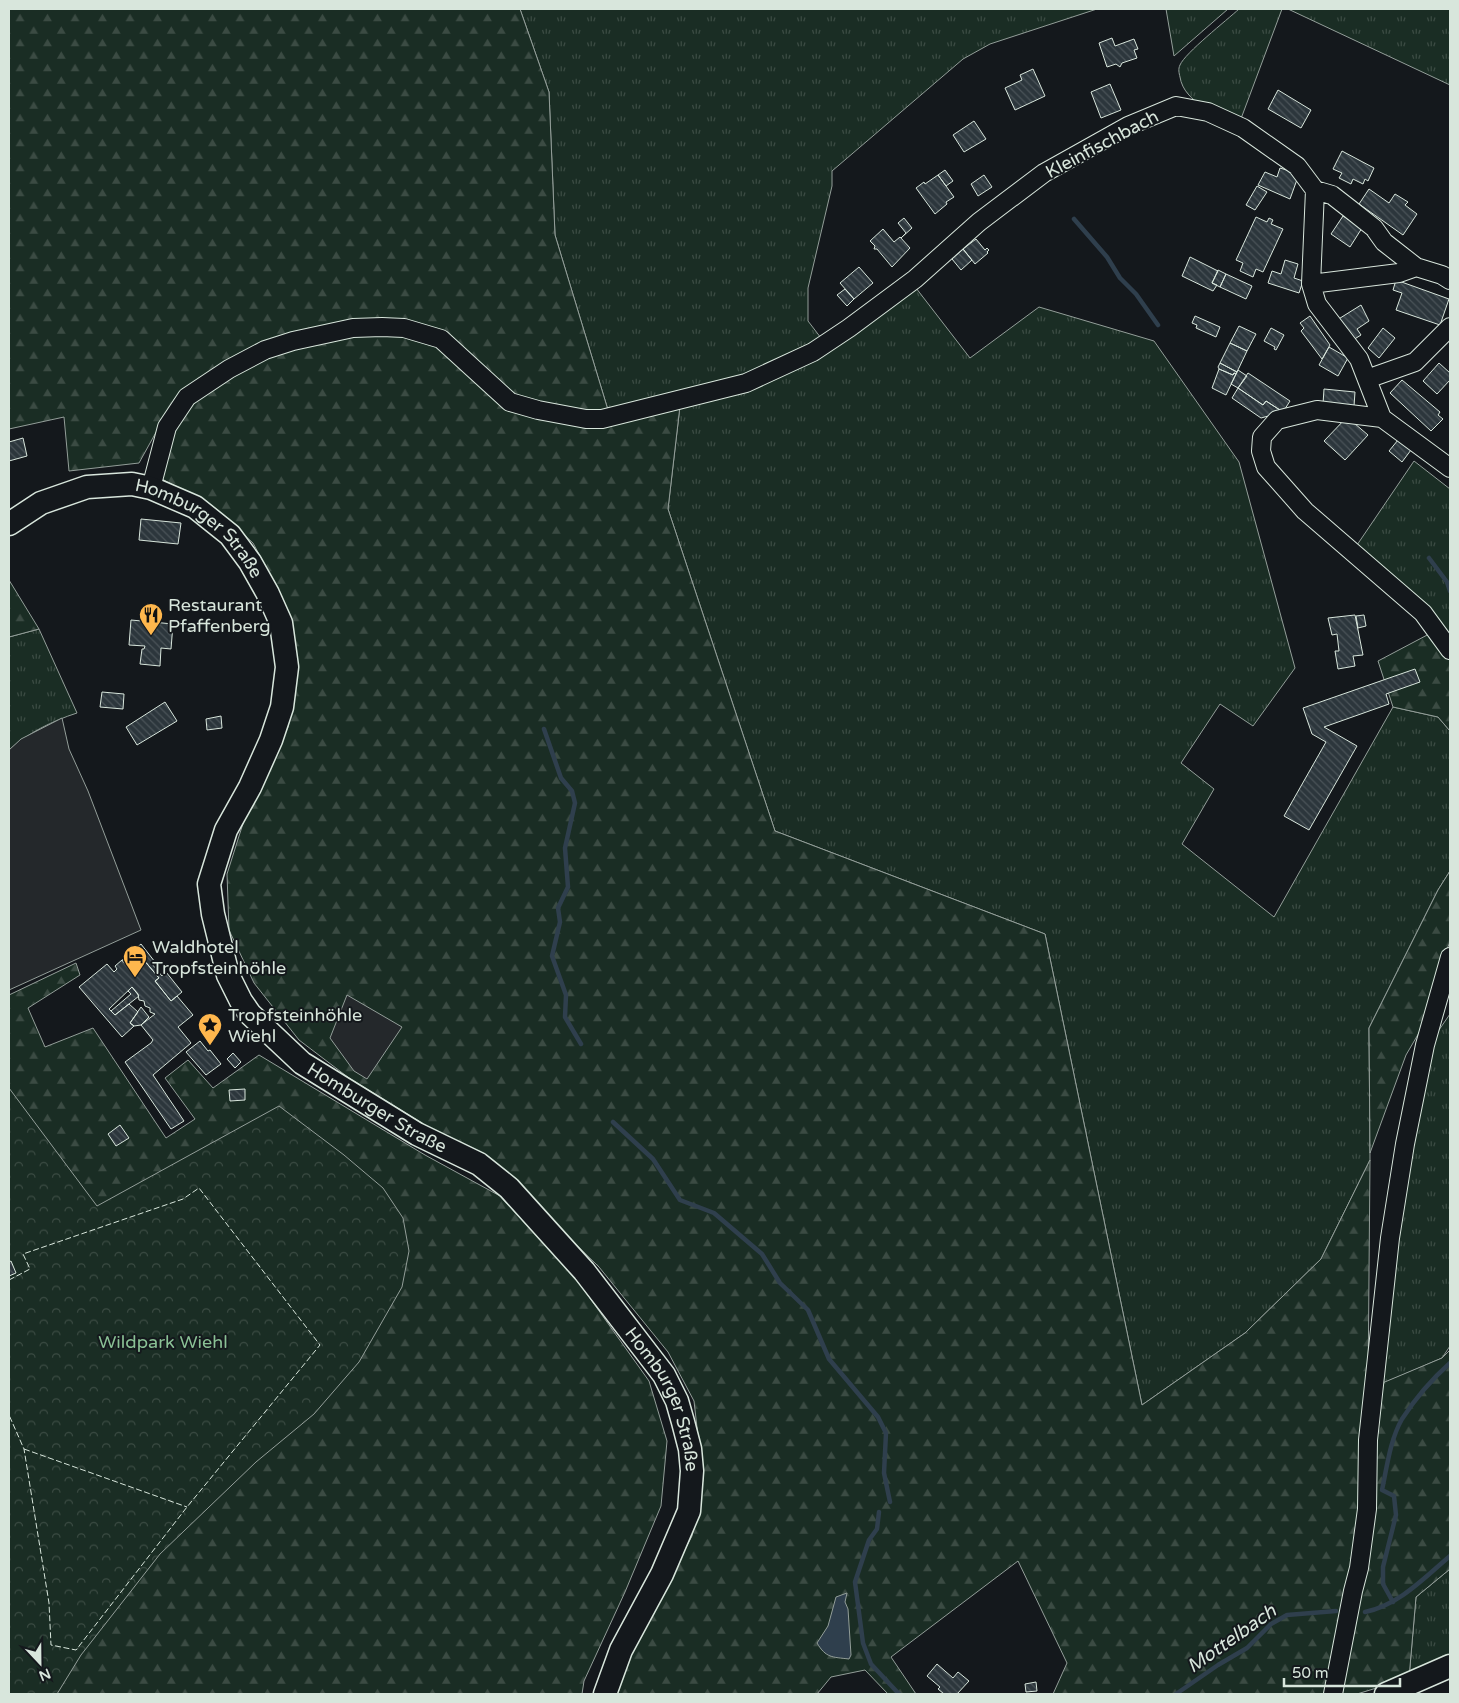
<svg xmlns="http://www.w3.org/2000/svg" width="1459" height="1703" viewBox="0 0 1459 1703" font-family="'Varela Round',sans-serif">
<defs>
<pattern id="grass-tufts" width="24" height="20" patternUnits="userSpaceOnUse" patternTransform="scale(1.25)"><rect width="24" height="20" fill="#1a2d24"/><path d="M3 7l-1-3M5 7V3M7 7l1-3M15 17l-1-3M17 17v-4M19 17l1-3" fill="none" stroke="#3b4b43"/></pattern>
<pattern id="forest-firs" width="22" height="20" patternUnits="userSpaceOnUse" patternTransform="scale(1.25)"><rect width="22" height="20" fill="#1a2d24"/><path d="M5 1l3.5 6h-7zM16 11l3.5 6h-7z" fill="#3b4b43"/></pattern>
<pattern id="park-crowns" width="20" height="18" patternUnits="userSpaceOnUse" patternTransform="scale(1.25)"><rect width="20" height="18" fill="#1a2d24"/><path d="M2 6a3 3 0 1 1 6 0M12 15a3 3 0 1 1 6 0" fill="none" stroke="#3b4b43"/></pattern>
<pattern id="building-back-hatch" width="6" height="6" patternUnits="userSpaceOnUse" patternTransform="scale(1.25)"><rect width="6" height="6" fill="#2c363c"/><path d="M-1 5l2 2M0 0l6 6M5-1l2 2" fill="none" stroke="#4a5358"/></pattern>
</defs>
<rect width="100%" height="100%" fill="#14181c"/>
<!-- grass -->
<path fill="url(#grass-tufts)" stroke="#939e99" d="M 520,9 L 1097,9 L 990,44 L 963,59 L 832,171 L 832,186 L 808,288 L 808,321 L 821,338 L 745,374 L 608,410 L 555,235 L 549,92 Z
M 1166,9 L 1228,9 L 1174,56 Z
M 1239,9 L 1282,9 L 1239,124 C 1218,114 1184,103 1180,77 C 1179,73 1178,69 1180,65 C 1185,53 1227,20 1239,9 Z
M 1288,9 L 1450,9 L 1450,85 Z
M 916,288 L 970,358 L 1039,307 L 1154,341 L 1239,462 L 1295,668 L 1253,726 L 1220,704 L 1181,763 L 1214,789 L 1182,844 L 1274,917 L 1393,707 L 1438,717 L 1450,731 L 1450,871 L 1438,890 L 1369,1028 L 1370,1160 L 1321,1259 L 1245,1333 L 1142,1405 L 1045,934 L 775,831 L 668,509 L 680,406 L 749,387 Z
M 1414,461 L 1450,489 L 1450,640 L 1357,545 Z
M 39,629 L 77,713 C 52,721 28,733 9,750 L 9,637 Z
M 1450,1014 L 1450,1346 L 1442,1358 L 1377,1386 L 1388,1299 L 1430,1043 Z
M 1450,1569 L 1450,1660 L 1409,1678 L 1416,1597 Z"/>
<!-- forest -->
<path fill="url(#forest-firs)" stroke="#939e99" d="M 9,9 L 520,9 L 549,92 L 555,235 L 608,410 L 588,414 L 513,398 L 402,319 L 264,345 L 175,398 L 139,463 L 69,471 L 64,417 L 9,429 Z
M 402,331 L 439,342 L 508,407 L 561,421 L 680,406 L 668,509 L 775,831 L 1045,934 L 1142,1405 L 1245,1333 L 1321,1259 L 1370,1160 L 1368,1389 L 1442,1358 L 1450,1350 L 1450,1569 L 1416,1597 L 1409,1678 L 1357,1694 L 1053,1694 L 1067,1663 L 1018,1561 L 891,1657 L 916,1694 L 888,1694 L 865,1670 L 831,1677 L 817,1694 L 617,1694 L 626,1662 L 692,1536 L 703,1480 L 694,1401 L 668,1352 L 599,1267 L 517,1187 L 480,1159 L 349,1078 L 299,1040 L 254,983 L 229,930 L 227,874 L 246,814 L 288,727 L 294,650 L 282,597 L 253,543 L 214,507 L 162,479 L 170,433 L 191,399 L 268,353 L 346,332 Z
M 9,580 L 39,629 L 9,637 Z
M 1431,633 L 1450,659 L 1450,731 L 1438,717 L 1393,707 L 1378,661 Z
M 1450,871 L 1450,942 L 1447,949 L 1430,1014 L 1406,1055 L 1370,1153 L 1369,1028 L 1438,890 Z
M 76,963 L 80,975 L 28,1008 L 45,1047 L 93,1028 L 166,1138 L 195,1119 L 165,1078 L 188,1060 L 213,1088 L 259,1055 L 425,1155 L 500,1196 L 577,1280 L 649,1381 L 667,1441 L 661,1506 L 625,1592 L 584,1681 L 582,1694 L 9,1694 L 9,995 Z"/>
<!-- park -->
<path fill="url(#park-crowns)" stroke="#939e99" d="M 9,1088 L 97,1206 L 279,1106 L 344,1155 L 383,1188 L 403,1218 L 409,1251 L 402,1287 L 359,1362 L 314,1414 L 256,1462 L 160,1554 L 81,1655 L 57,1694 L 9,1694 Z"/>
<!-- parking -->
<path fill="#24282b" stroke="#939e99" d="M 62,718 L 69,749 L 88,791 L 141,930 L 9,990 L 9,750 L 21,739 Z
M 347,995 L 402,1027 L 367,1079 L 354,1071 L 330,1038 Z"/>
<!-- water -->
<path fill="#2f3f4d" stroke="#939e99" d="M 847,1593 L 845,1602 L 848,1609 L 851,1655 L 849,1659 C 832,1657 826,1658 817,1643 L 828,1626 L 836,1597 Z"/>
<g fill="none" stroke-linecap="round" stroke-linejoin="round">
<!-- stream -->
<path stroke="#2f3f4d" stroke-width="4.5" d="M 1074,219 L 1107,257 L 1120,278 L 1136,294 L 1158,325
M 1429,558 L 1447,582 L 1450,591
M 544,729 L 561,778 L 572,791 L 575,803 L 565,848 L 568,887 L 558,908 L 560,922 L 552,956 L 566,995 L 565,1017 L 581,1044
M 613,1122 L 653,1159 L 680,1200 L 714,1213 L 762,1254 L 780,1283 L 808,1310 L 829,1359 L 878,1417 L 886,1433 L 884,1473 L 890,1502
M 879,1512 L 877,1529 L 869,1540 L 855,1582 L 863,1643 L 871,1664 L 899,1694
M 1393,1602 L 1383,1584 L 1383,1567 L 1396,1515 L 1394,1496 L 1382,1490 C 1387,1467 1390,1440 1402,1419 C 1415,1399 1432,1379 1450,1363
M 1365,1612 C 1399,1605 1424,1578 1450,1556
M 1176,1694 L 1218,1665 L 1247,1648 L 1271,1624 L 1287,1615 L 1336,1611"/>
</g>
<!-- building -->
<path fill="url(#building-back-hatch)" stroke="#d8e6dc" d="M 1112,38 L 1115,46 L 1134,39 L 1138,49 L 1134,50 L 1137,58 L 1122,63 L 1120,67 L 1116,64 L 1107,67 L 1099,43 Z
M 1033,69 L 1045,96 L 1015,110 L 1005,88 L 1022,80 L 1020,75 Z
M 1110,84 L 1121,110 L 1101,118 L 1091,92 Z
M 1278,90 L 1311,110 L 1301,128 L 1268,109 Z
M 974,121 L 986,139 L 964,152 L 953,135 Z
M 1342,151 L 1374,168 L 1368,181 L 1365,179 L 1363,184 L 1353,179 L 1351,184 L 1339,178 L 1342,173 L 1333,169 Z
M 1280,168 L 1299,174 L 1290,199 L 1258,185 L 1265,172 L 1277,177 Z
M 945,170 L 953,181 L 946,186 L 938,175 Z
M 938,175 L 954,197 L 946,202 L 947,204 L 935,214 L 916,188 L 924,182 L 925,184 Z
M 984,175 L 992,187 L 978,196 L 971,184 Z
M 1257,186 L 1267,192 L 1255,210 L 1246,205 Z
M 1369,189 L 1389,203 L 1395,194 L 1408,202 L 1405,205 L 1417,214 L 1403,235 L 1359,204 Z
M 1343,216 L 1362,228 L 1350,247 L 1331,234 Z
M 1256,217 L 1267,222 L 1269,218 L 1273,220 L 1271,224 L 1283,229 L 1263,272 L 1256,269 L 1253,277 L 1240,271 L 1243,263 L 1236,260 Z
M 904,218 L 912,228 L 901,238 L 906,233 L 898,223 Z
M 883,229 L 894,242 L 900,237 L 910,248 L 892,267 L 877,249 L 874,249 L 875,246 L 870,241 Z
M 976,239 L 985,250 L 987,248 L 989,250 L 987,252 L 988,253 L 975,264 L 963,249 Z
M 963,249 L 972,260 L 961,270 L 952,259 Z
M 1190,257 L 1218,271 L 1212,283 L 1217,285 L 1213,291 L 1182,276 Z
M 1285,260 L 1298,264 L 1294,278 L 1303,281 L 1299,293 L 1268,283 L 1272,271 L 1281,274 Z
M 859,267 L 873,283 L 854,299 L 840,283 Z
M 1218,270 L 1226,274 L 1220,287 L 1212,283 Z
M 1226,274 L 1252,286 L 1246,299 L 1220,287 Z
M 1396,280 L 1449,299 L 1440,325 L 1396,310 L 1402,293 L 1393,290 Z
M 845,289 L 854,299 L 847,306 L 837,295 Z
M 1361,305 L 1369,321 L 1357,329 L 1361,335 L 1353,340 L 1337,320 Z
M 1195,316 L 1220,327 L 1216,337 L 1196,328 L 1197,325 L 1192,323 Z
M 1310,316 L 1330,345 L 1322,359 L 1301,331 L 1304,328 L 1300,323 Z
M 1239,326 L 1256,334 L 1247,351 L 1230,343 Z
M 1271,328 L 1284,335 L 1276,350 L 1274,349 L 1275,347 L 1264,341 Z
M 1383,328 L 1395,338 L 1379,358 L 1368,348 Z
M 1230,343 L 1247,351 L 1237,372 L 1220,363 Z
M 1329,347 L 1348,358 L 1338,376 L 1319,365 Z
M 1220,363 L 1237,372 L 1236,374 L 1234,373 L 1233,375 L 1219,369 L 1218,367 Z
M 1439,363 L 1450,373 L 1450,380 L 1437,394 L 1423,381 Z
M 1219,369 L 1233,375 L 1234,373 L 1236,374 L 1226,395 L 1212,388 Z
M 1238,370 L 1247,376 L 1238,388 L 1231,384 Z
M 1248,373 L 1290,401 L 1283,412 L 1266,401 L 1263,405 L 1238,388 Z
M 1402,380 L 1440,412 L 1438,415 L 1443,419 L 1431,431 L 1390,393 Z
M 1238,388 L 1263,405 L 1266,401 L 1283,412 L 1261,418 L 1232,398 Z
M 1324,389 L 1355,392 L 1354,406 L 1323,404 Z
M 1347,417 L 1368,435 L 1345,460 L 1324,441 Z
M 23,438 L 27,456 L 9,461 L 9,442 Z
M 1398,440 L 1411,450 L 1402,462 L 1389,451 Z
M 141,519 L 181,523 L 178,544 L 139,540 Z
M 1355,615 L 1363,655 L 1353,656 L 1355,666 L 1338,669 L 1335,651 L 1339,651 L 1337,634 L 1332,635 L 1328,618 Z
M 1364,615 L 1366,626 L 1358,628 L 1356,616 Z
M 131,620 L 173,624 L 171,649 L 161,648 L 160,666 L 140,664 L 142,649 L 144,649 L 145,646 L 129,645 Z
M 1415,669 L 1420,682 L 1386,694 L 1389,704 L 1324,727 L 1357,746 L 1309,830 L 1284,816 L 1326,742 L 1312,734 L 1303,708 Z
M 102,692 L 124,694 L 123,709 L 100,707 Z
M 165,702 L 177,721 L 137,745 L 126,727 Z
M 221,716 L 222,728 L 207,730 L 206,719 Z
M 141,944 L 155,962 L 152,964 L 162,976 L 166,972 L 182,992 L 171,1001 L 155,981 L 159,978 L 138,953 L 125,964 L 122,960 Z
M 138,953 L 159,978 L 155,981 L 171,1001 L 177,996 L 193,1015 L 178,1027 L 191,1043 L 153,1075 L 184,1121 L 171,1129 L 125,1062 L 151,1043 L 153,1040 L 141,1025 L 155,1014 L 150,1012 L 150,1008 L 145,1006 L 144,1001 L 139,1000 L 138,994 L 132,987 L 109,1009 L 115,1015 L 129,1004 L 138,1012 L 130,1023 L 134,1026 L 122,1037 L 79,987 L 107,964 L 114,972 L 117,969 L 115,966 L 122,960 L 125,964 Z
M 132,987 L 139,996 L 115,1015 L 111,1011 L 131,994 L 128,991 Z
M 141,1007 L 149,1017 L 141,1025 L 134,1026 L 130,1023 Z
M 200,1041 L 208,1051 L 210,1050 L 221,1064 L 206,1075 L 186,1052 Z
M 233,1053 L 241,1062 L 235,1068 L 227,1059 Z
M 245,1089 L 245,1100 L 230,1101 L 229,1090 Z
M 120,1125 L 129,1138 L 116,1146 L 108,1134 Z
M 11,1261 L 16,1273 L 9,1276 L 9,1262 Z
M 937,1664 L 953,1678 L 958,1672 L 969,1681 L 957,1694 L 944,1694 L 938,1689 L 940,1687 L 927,1676 Z
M 1036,1682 L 1037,1691 L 1026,1692 L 1025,1684 Z"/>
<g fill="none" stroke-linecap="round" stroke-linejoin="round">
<!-- minor casing -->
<g stroke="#d8e6dc" stroke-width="20">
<path id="minor" d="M 1315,190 L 1332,195 L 1350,209 L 1374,228 L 1384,242 L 1416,267 L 1442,275 L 1450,280
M 1311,284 L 1399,273 L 1416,267
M 1367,379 L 1415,362 L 1450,327
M 1382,418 L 1450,468
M 151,488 L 167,427 L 187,397 L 229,369 L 265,350 L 293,341 L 353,328 L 382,327 L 404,328 L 441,339 L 510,402 L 538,410 L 586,419 L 602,419 L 746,383 L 813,352 L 849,328 L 915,279 L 979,222 L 1044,173 L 1128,126 L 1176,106 L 1208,112 L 1243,128 L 1297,166 L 1315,190 L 1311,284 L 1317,304 L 1359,359 L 1382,418 L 1317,410 L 1277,420 L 1262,437 L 1261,451 L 1266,467 L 1305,511 L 1423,613 L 1450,650
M 1333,1694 L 1353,1591 L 1359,1568 L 1367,1509 L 1368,1440 L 1390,1238 L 1405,1144 L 1425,1045 L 1450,957"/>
</g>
<!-- major casing -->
<g stroke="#d8e6dc" stroke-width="25">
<g id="major">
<path id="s1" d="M 9,524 L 41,503 L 87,487 L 132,484 L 151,488 L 195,507 L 230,535 L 250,562 L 268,594 L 281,623 L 287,667 L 282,707 L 271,740 L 250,787 L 226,830 L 209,884 L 213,914 L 228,975 L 241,1001 L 250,1014 L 302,1063 L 417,1134 L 479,1164 L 509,1188 L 584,1271 L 664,1375 L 677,1401 L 683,1422 L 690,1449 L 692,1471 L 689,1511 L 662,1574 L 621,1650 L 605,1694"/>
<path d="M 1386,1694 L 1450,1666"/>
</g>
</g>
<!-- minor -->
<use href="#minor" stroke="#14181c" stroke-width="18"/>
<!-- major -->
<use href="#major" stroke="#14181c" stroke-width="22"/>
<!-- fence -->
<path stroke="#d8e6dc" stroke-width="1" stroke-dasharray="6 2.5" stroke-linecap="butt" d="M 9,1280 L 30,1269 L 23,1254 L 183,1199 L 199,1188 L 320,1345 L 187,1507 L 76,1650 L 51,1645 L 49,1603 L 24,1449 L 9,1415
M 24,1449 L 187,1507"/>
</g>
<!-- icons -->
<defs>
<g id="restaurant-pin" transform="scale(1.25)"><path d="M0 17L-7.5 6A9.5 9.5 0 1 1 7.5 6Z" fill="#ffb74d" stroke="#14181c"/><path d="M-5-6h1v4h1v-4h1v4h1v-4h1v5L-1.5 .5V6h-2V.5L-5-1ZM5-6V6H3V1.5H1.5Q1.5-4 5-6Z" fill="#111"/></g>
<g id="hotel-pin" transform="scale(1.25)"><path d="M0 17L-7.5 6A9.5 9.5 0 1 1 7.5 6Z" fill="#ffb74d" stroke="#14181c"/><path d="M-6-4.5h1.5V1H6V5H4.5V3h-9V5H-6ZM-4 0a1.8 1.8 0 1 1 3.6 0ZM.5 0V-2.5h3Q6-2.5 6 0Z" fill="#111"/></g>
<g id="sight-pin" transform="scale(1.25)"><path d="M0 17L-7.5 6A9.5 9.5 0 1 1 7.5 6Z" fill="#ffb74d" stroke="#14181c"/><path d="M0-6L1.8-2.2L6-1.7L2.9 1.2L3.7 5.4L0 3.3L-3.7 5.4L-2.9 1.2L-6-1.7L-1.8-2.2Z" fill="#111"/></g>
</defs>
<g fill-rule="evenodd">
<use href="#restaurant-pin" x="151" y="615"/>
<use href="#hotel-pin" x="135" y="957"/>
<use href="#sight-pin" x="210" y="1025"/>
</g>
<g text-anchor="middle" stroke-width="4" stroke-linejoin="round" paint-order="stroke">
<!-- street labels -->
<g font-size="18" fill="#d8e6dc" stroke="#14181c">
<text transform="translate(1102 144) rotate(-28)" y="6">Kleinfischbach</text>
<text dy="6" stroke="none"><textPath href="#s1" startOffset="215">Homburger Straße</textPath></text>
<text dy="6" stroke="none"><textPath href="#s1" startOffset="920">Homburger Straße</textPath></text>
<text dy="6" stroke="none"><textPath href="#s1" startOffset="1340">Homburger Straße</textPath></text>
</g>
<!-- poi labels -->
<g font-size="18" fill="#d8e6dc" stroke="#14181c" text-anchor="start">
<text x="168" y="611">Restaurant<tspan x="168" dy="21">Pfaffenberg</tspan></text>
<text x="152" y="953">Waldhotel<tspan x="152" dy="21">Tropfsteinhöhle</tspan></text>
<text x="228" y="1021">Tropfsteinhöhle<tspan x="228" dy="21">Wiehl</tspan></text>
</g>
<!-- park labels -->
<g font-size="18" fill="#8ac095" stroke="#14181c">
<text x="163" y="1348">Wildpark Wiehl</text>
</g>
<!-- water labels -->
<g font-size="19" font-style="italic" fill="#d8e6dc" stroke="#14181c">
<text transform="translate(1231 1638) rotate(-35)" y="7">Mottelbach</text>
</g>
</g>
<!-- border -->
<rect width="1459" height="1703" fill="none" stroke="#d8e6dc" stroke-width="20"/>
<!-- north arrow -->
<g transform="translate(40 1663) rotate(158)" stroke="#14181c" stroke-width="4" paint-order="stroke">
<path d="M0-4L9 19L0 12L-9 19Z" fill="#d8e6dc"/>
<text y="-8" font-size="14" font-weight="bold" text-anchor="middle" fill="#d8e6dc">N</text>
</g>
<!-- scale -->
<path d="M1284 1678v8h116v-8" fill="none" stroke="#d8e6dc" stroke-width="2.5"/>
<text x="1292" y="1678" font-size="15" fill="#d8e6dc" stroke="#14181c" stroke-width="4" paint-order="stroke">50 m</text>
</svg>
